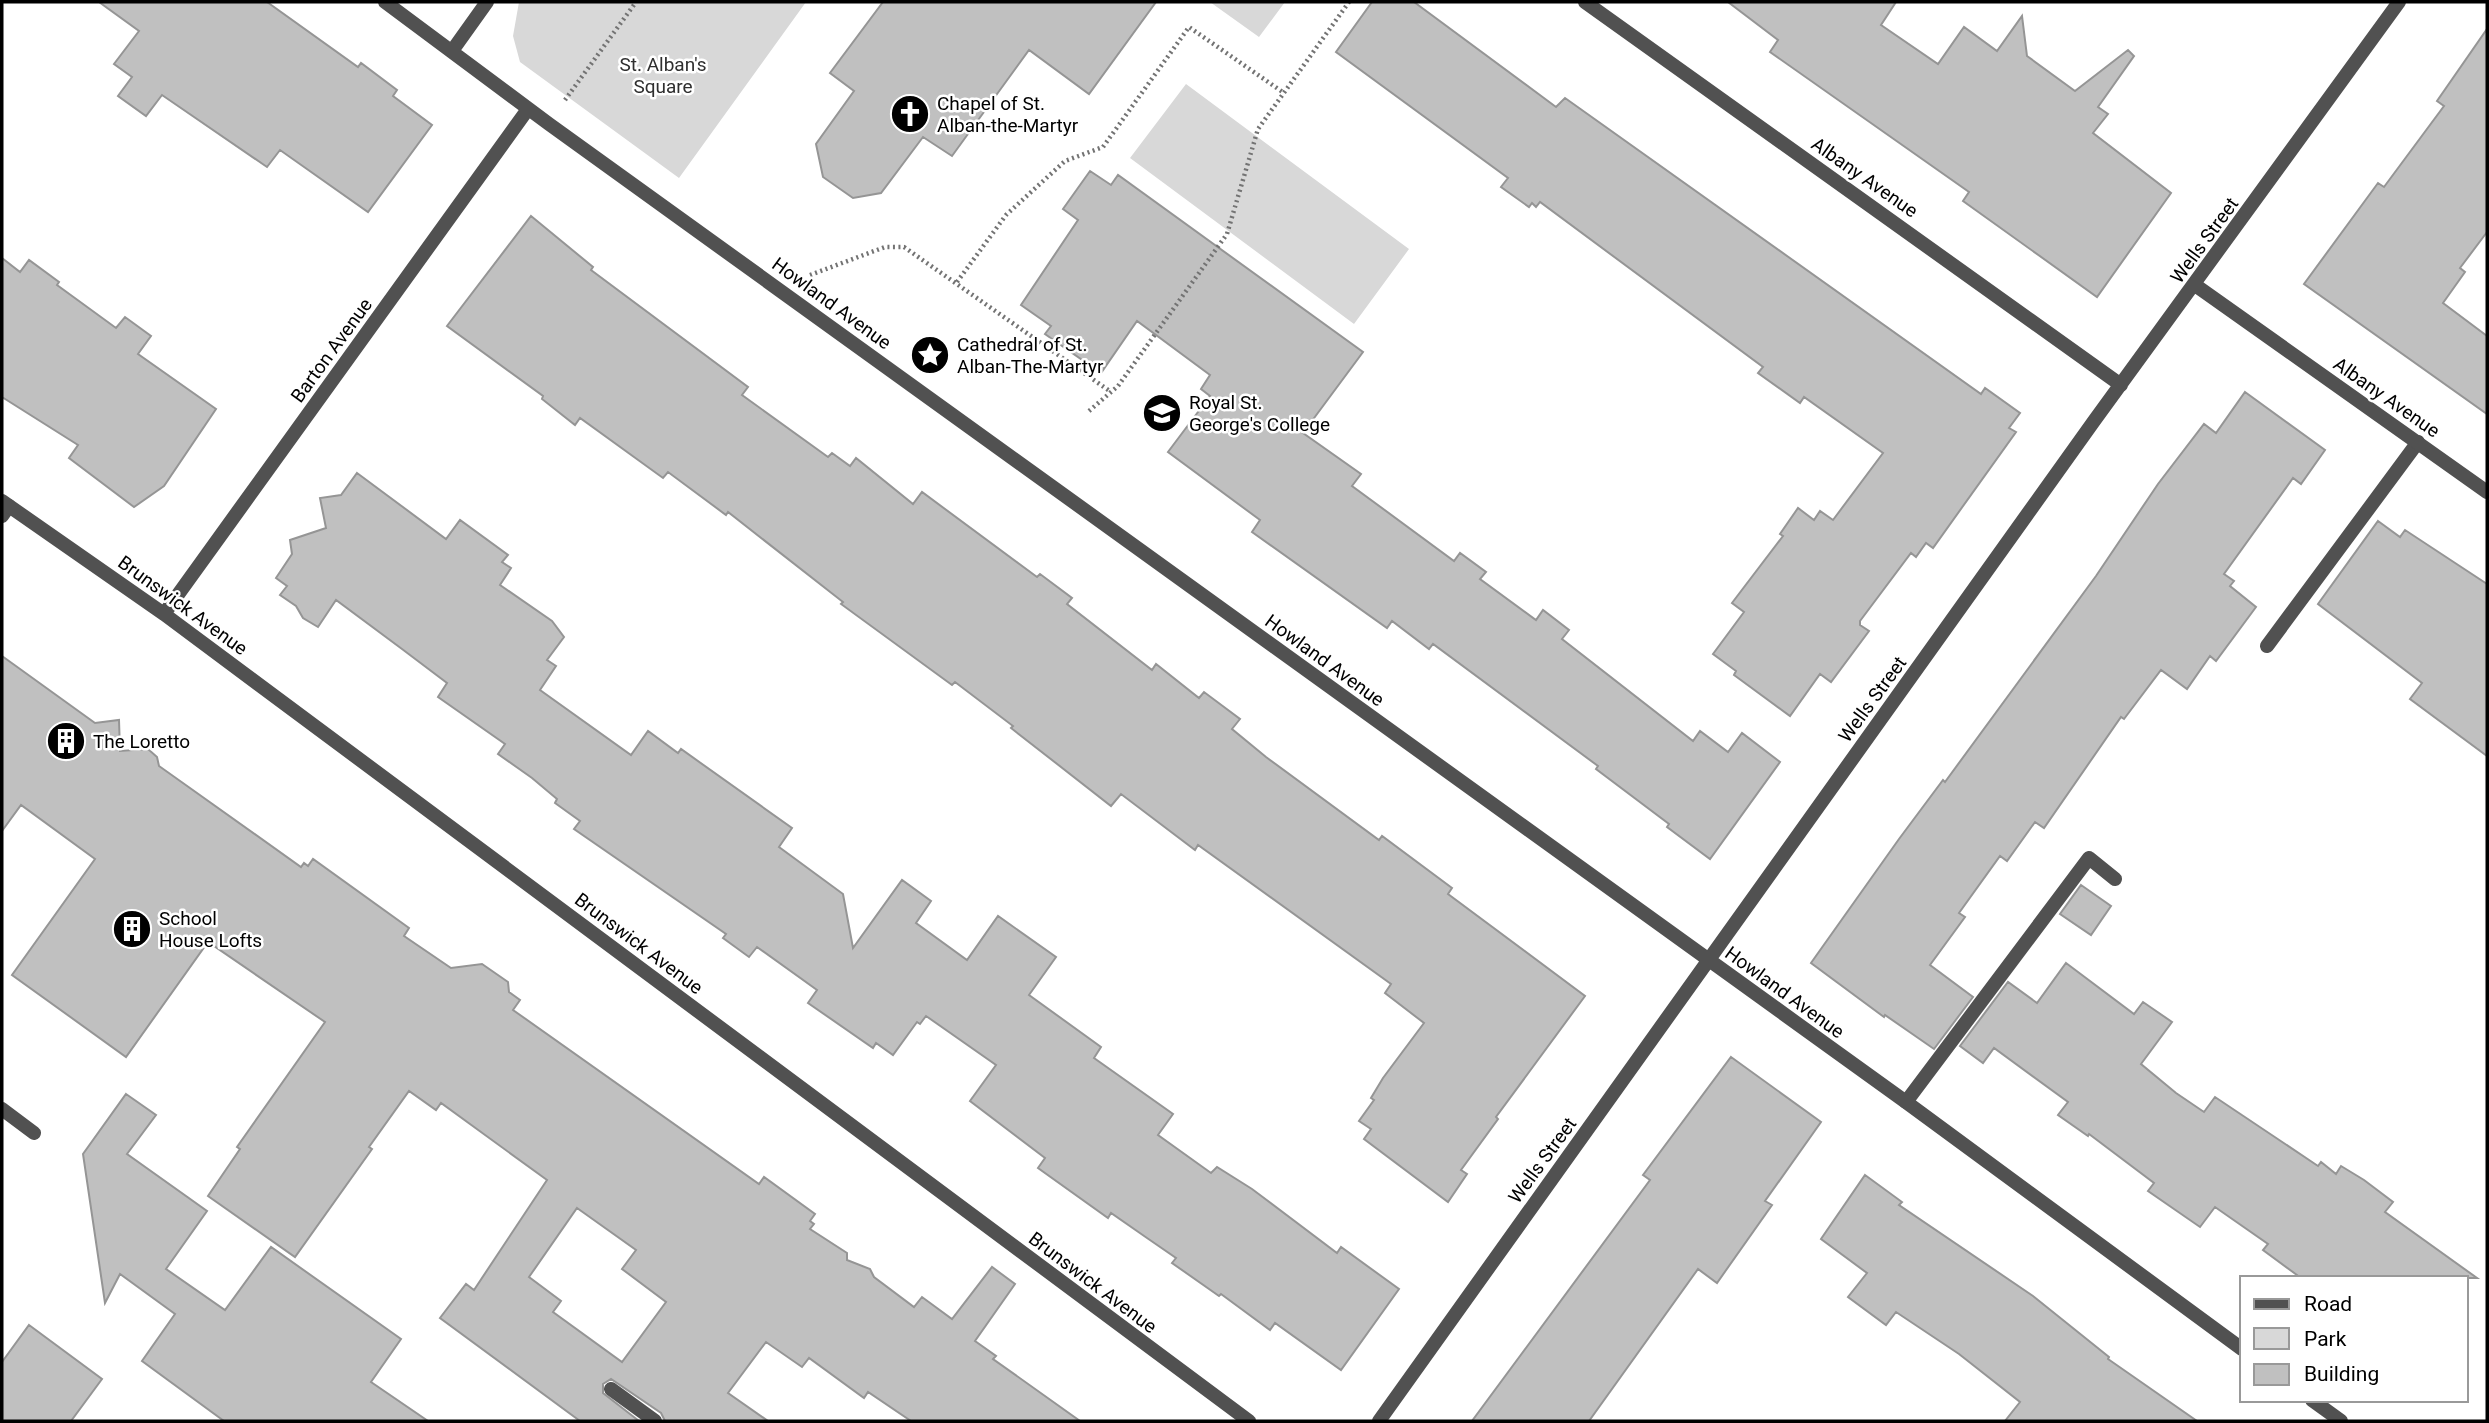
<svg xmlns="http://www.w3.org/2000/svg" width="2489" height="1423" viewBox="0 0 2489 1423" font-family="Roboto,sans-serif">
<rect width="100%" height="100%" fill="#fff"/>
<!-- green -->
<path fill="#d8d8d8" d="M 519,2 L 806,2 L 679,178 L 520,62 L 513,36 Z
M 1210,2 L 1285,2 L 1259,37 Z
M 1186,84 L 1409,249 L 1354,324 L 1130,158 Z"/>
<!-- building -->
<path fill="#c0c0c0" stroke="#959595" stroke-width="2" fill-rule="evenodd" d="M 99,2 L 267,2 L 358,67 L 361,63 L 397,90 L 393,96 L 432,125 L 368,212 L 280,150 L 267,167 L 162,95 L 146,116 L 118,96 L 132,77 L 114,64 L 139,31 Z
M 883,2 L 1156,2 L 1089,94 L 1029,50 L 952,156 L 923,137 L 881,193 L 853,198 L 823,177 L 816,144 L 854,91 L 830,73 Z
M 1372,2 L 1414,2 L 1556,107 L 1565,98 L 1981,394 L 1985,388 L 2020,413 L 2009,428 L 2016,432 L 1933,548 L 1926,543 L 1916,557 L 1911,553 L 1860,621 L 1860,625 L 1869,631 L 1831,682 L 1820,674 L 1790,716 L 1734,675 L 1736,671 L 1713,654 L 1744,612 L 1732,603 L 1783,536 L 1780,534 L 1798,508 L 1814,520 L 1820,511 L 1833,520 L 1883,453 L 1804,397 L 1800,403 L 1758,373 L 1763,367 L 1540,202 L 1536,207 L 1532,203 L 1529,207 L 1501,187 L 1508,178 L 1336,52 Z
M 1728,2 L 1896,2 L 1881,25 L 1938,64 L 1964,27 L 1997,51 L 2022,16 L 2027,56 L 2075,91 L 2128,50 L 2134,56 L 2098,107 L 2108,114 L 2093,133 L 2171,193 L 2097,297 L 1963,201 L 1969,192 L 1770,52 L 1778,40 Z
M 2487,29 L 2487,232 L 2460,268 L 2465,272 L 2443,303 L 2487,336 L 2487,414 L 2304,284 L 2378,183 L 2384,187 L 2444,106 L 2437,101 Z
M 1090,171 L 1111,185 L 1118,175 L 1363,352 L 1303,433 L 1361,474 L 1352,486 L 1454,561 L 1460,553 L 1486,572 L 1480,579 L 1536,620 L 1543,610 L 1569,630 L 1562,639 L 1693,741 L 1700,731 L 1728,752 L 1742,733 L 1780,762 L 1710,859 L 1667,827 L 1669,824 L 1596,769 L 1598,766 L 1433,644 L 1429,649 L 1392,621 L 1387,628 L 1252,532 L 1260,520 L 1168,452 L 1210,396 L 1201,389 L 1210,375 L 1137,321 L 1101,373 L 1045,334 L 1051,326 L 1021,305 L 1078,220 L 1063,209 Z
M 531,216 L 593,267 L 591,270 L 748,387 L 742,395 L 828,457 L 832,453 L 850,466 L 856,458 L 913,504 L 922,492 L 1037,577 L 1040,574 L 1072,598 L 1067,604 L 1152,670 L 1156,664 L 1199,698 L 1204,692 L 1240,719 L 1232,729 L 1266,757 L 1379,840 L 1382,836 L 1452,888 L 1448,894 L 1585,996 L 1496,1117 L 1498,1119 L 1461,1170 L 1467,1174 L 1448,1202 L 1364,1139 L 1371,1129 L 1359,1121 L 1374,1100 L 1371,1098 L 1383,1078 L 1424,1023 L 1385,993 L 1391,984 L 1198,845 L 1195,850 L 1121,794 L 1111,806 L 1011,728 L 1013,726 L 955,682 L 952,685 L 841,604 L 843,602 L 728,512 L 726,515 L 668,472 L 663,478 L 580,418 L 575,425 L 542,399 L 543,396 L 447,326 Z
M 2,258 L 20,272 L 29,260 L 59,282 L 57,285 L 116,328 L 125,317 L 151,336 L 138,354 L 216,409 L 164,486 L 134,507 L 69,458 L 78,445 L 2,397 Z
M 2245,392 L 2325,450 L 2301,484 L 2293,478 L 2224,574 L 2234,581 L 2230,586 L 2256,607 L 2216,661 L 2210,656 L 2187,689 L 2161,670 L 2124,719 L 2121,717 L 2044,828 L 2035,822 L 2007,861 L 2000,856 L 1959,913 L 1965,917 L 1930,965 L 1973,997 L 1934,1049 L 1885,1015 L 1884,1017 L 1811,963 L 1899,839 L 1943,780 L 1945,782 L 2096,576 L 2158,484 L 2204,424 L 2216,433 Z
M 357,473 L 446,539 L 460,520 L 508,555 L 502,562 L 511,568 L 500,585 L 552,621 L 564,637 L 547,660 L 556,666 L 540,690 L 631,755 L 648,731 L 678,753 L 681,749 L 792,828 L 779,847 L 843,894 L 853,948 L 902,880 L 931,901 L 916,923 L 967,960 L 998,916 L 1056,957 L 1029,995 L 1101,1047 L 1094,1058 L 1173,1114 L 1158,1135 L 1211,1173 L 1217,1167 L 1252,1189 L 1337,1253 L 1341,1247 L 1399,1289 L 1341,1370 L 1275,1323 L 1270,1330 L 1221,1294 L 1219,1296 L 1172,1263 L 1176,1258 L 1147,1238 L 1111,1213 L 1108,1218 L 1038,1168 L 1045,1158 L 970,1101 L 996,1065 L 926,1016 L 920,1024 L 917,1022 L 893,1055 L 876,1043 L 873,1048 L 808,1003 L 817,990 L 757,947 L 749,957 L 723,938 L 726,934 L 574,829 L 580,821 L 555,803 L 557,799 L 532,778 L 498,754 L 505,744 L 438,697 L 447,683 L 402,649 L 336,600 L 318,627 L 303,618 L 296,606 L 280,595 L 287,586 L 276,578 L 292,554 L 290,540 L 326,528 L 320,498 L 341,495 Z
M 2378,521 L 2400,537 L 2405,530 L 2487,584 L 2487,756 L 2410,699 L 2422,683 L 2318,604 Z
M 2,656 L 95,723 L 119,720 L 120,751 L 148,749 L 157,757 L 159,766 L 301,867 L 304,863 L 308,866 L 313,859 L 409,928 L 404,936 L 451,968 L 482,964 L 508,982 L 509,992 L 520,1000 L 513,1010 L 759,1184 L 764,1177 L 815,1214 L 810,1221 L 814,1224 L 810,1229 L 847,1253 L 847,1260 L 870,1269 L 874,1277 L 914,1307 L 922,1297 L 952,1319 L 992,1267 L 1015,1284 L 975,1341 L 996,1356 L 993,1359 L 1080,1421 L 911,1421 L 868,1392 L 864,1398 L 809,1358 L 802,1367 L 766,1342 L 728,1393 L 768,1421 L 665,1421 L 661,1413 L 611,1379 L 603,1384 L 603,1393 L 639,1421 L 580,1421 L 440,1318 L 466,1284 L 474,1290 L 547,1180 L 441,1103 L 436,1110 L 409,1091 L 369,1147 L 372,1149 L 295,1257 L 208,1196 L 240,1149 L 237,1147 L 325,1022 L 208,942 L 126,1057 L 12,975 L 95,859 L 21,805 L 2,831 ZM 577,1208 L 636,1250 L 622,1269 L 666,1302 L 622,1362 L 553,1312 L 561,1301 L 529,1277 Z
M 2081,885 L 2111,906 L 2091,935 L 2060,914 Z
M 2066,963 L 2134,1014 L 2143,1002 L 2172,1022 L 2141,1064 L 2176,1093 L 2204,1112 L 2215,1097 L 2318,1166 L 2321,1162 L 2336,1174 L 2341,1166 L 2364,1180 L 2393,1202 L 2385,1212 L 2477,1278 L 2301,1278 L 2263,1250 L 2268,1244 L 2215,1207 L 2200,1227 L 2148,1191 L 2154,1183 L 2089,1134 L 2088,1136 L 2058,1115 L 2068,1102 L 1994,1048 L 1983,1063 L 1960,1046 L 2008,982 L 2037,1003 Z
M 1731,1057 L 1821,1122 L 1765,1201 L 1772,1205 L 1717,1283 L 1698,1269 L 1589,1421 L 1472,1421 L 1650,1180 L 1643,1175 Z
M 126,1094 L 156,1115 L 127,1154 L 207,1211 L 166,1269 L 225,1310 L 271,1247 L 401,1339 L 371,1382 L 428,1421 L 224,1421 L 142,1361 L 175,1314 L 120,1274 L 105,1303 L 83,1154 Z
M 1865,1175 L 1902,1202 L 1899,1205 L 2033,1296 L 2109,1357 L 2108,1359 L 2197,1421 L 2005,1421 L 2020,1402 L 1959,1354 L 1896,1312 L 1886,1325 L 1848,1297 L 1867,1273 L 1821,1239 Z
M 29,1325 L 102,1379 L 71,1421 L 2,1421 L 2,1362 Z"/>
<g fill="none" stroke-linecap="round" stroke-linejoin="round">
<!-- path -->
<path stroke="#737373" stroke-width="4.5" stroke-dasharray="2 3.5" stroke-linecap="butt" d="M 565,100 L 636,2
M 810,275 L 885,247 L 904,247 L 1111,392
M 957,282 L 1006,215 L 1065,161 L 1103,147 L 1189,27 L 1284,93
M 1089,411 L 1118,386 L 1227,234 L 1258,129 L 1349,2"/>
<!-- lane -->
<path stroke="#515151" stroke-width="14" d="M 2,516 L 9,506
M 2267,646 L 2418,442
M 1906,1102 L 2089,858 L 2115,879
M 2,1109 L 34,1133
M 611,1389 L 655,1421"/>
<!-- street -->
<path stroke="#515151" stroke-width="14" d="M 385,2 L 549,124 L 1906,1102 L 2242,1349
M 1585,2 L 2121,385
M 452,51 L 487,2
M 2195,285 L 2487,492
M 2,501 L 164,614 L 1249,1421
M 164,614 L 528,109
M 2312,1400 L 2341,1421
M 1379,1421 L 2094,421 L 2399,2"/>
</g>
<!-- icons -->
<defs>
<g id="church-disc" transform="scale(2.0125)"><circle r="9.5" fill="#000" stroke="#fff"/><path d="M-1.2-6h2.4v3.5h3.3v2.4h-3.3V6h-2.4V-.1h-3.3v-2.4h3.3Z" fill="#fff"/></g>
<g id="sight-disc" transform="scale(2.0125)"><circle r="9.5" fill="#000" stroke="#fff"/><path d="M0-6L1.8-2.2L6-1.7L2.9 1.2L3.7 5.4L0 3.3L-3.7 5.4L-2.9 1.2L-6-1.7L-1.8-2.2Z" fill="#fff"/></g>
<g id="school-disc" transform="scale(2.0125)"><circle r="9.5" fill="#000" stroke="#fff"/><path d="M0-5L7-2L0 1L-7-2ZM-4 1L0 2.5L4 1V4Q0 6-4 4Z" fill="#fff"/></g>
<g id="building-disc" transform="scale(2.0125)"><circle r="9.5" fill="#000" stroke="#fff"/><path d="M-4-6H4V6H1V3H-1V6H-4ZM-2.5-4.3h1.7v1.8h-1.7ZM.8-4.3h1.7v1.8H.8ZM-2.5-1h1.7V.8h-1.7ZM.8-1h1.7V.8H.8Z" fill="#fff"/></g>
</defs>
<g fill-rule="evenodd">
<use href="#church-disc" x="910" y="114"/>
<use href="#sight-disc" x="930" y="355"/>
<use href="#school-disc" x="1162" y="413"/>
<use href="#building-disc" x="66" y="741"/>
<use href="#building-disc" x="132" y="929"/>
</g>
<g text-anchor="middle" stroke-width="5" stroke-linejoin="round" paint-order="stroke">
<!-- park labels -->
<g font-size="19" fill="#2f2f2f" stroke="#fff">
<text x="663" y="71">St. Alban's<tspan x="663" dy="22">Square</tspan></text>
</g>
<!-- poi labels -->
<g font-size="19" fill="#000" stroke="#fff" text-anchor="start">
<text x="937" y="110">Chapel of St.<tspan x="937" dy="22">Alban-the-Martyr</tspan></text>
<text x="957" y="351">Cathedral of St.<tspan x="957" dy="22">Alban-The-Martyr</tspan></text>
<text x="1189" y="409">Royal St.<tspan x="1189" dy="22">George's College</tspan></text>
<text x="93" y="748">The Loretto</text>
<text x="159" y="925">School<tspan x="159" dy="22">House Lofts</tspan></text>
</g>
<!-- street labels -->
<g font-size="19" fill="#000" stroke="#fff">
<text transform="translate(1865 177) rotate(35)" y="7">Albany Avenue</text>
<text transform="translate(2204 240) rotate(-54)" y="7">Wells Street</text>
<text transform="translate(832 303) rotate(36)" y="7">Howland Avenue</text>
<text transform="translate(331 350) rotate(-54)" y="7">Barton Avenue</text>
<text transform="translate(2387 397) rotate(35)" y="7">Albany Avenue</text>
<text transform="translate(183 605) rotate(36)" y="7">Brunswick Avenue</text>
<text transform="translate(1325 660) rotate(36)" y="7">Howland Avenue</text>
<text transform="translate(1872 699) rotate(-54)" y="7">Wells Street</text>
<text transform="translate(639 943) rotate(37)" y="7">Brunswick Avenue</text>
<text transform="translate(1785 992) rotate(36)" y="7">Howland Avenue</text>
<text transform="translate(1542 1160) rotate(-54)" y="7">Wells Street</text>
<text transform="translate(1093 1282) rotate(37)" y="7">Brunswick Avenue</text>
</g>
</g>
<!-- border -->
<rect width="2489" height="1423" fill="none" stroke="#000000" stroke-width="7"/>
<!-- legend -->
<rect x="2240" y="1276" width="228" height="126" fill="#ffffff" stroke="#999999" stroke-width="2"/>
<rect x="2254" y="1299" width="35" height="10" fill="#515151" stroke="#999999" stroke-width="2"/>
<text x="2304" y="1311" font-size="21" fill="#000000">Road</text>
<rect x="2254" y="1328" width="35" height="21" fill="#d8d8d8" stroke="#999999" stroke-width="2"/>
<text x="2304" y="1346" font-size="21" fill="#000000">Park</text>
<rect x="2254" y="1364" width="35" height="21" fill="#c0c0c0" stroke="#999999" stroke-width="2"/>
<text x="2304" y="1381" font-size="21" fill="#000000">Building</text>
</svg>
